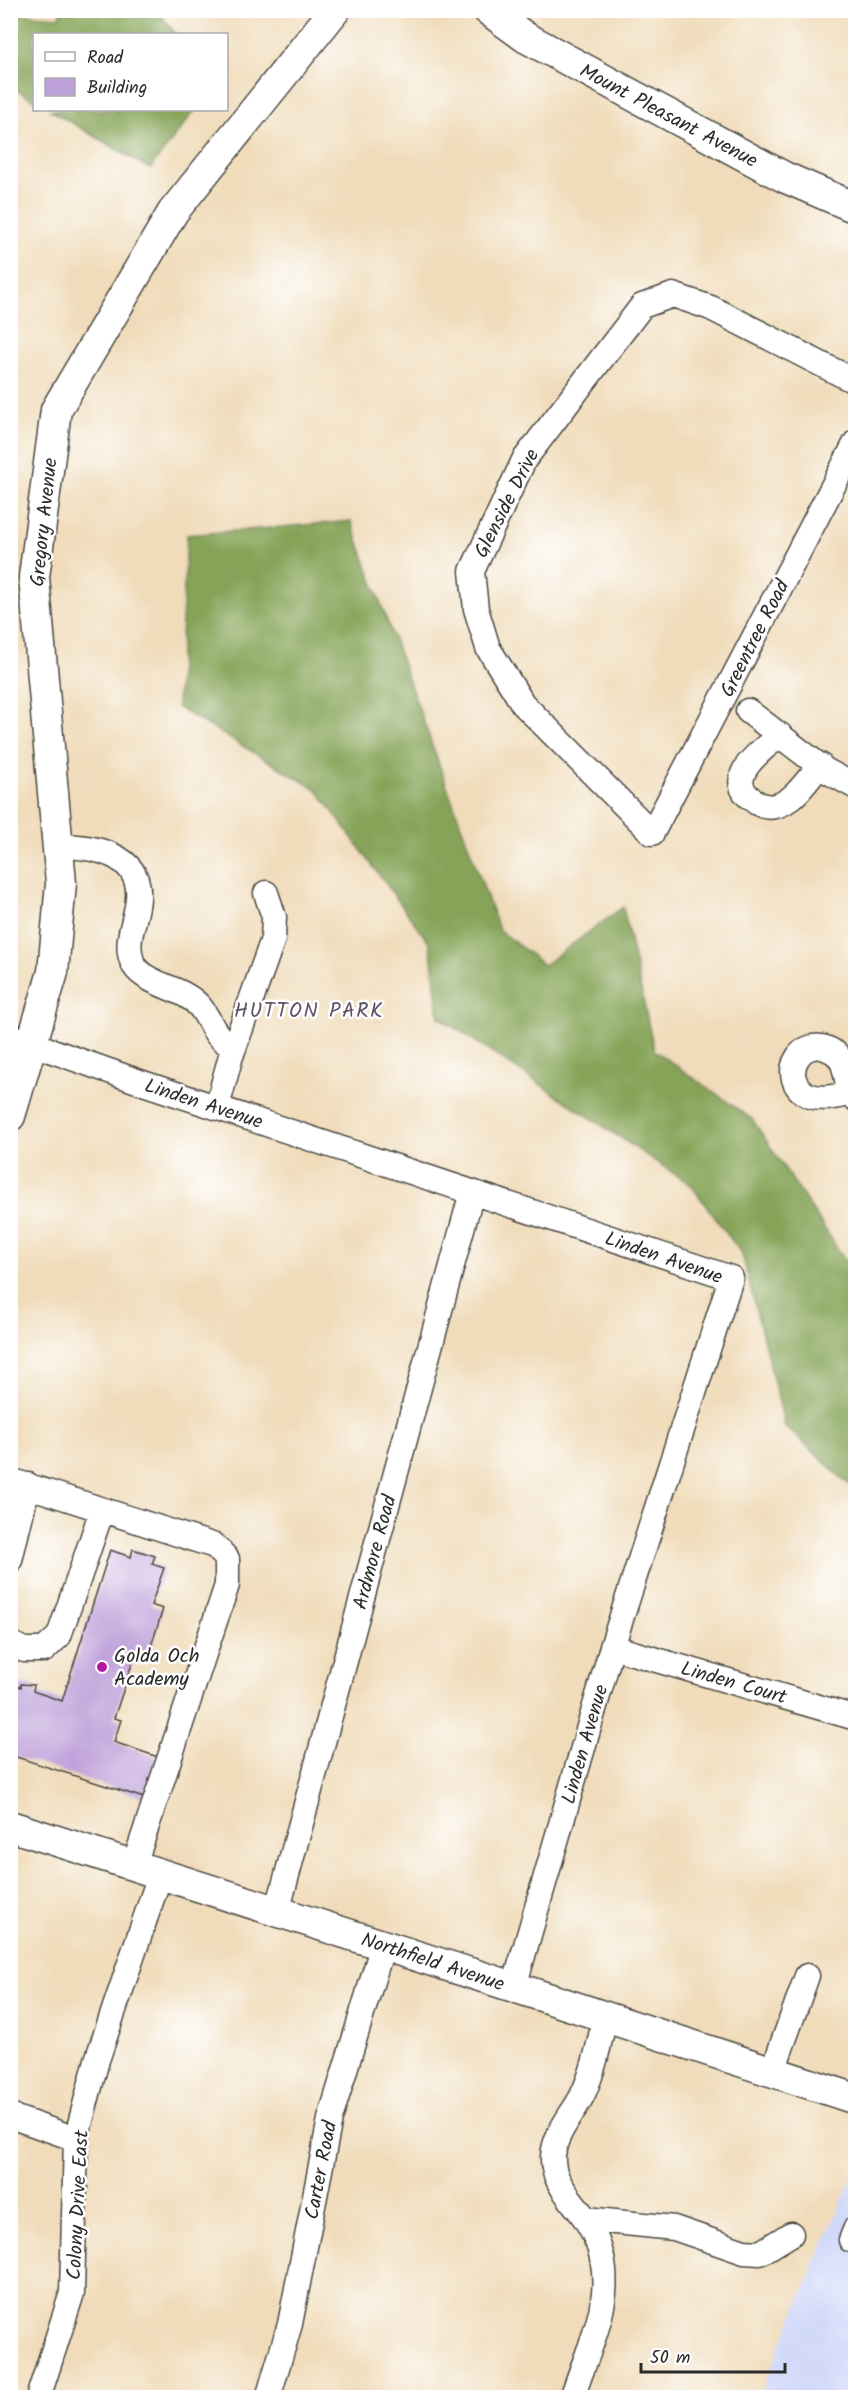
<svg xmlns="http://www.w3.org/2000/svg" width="866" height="2408" viewBox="0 0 866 2408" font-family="Kalam,sans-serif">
<rect width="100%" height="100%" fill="#fff"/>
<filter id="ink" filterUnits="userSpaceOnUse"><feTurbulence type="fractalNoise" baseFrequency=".0167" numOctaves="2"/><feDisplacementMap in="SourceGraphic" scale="12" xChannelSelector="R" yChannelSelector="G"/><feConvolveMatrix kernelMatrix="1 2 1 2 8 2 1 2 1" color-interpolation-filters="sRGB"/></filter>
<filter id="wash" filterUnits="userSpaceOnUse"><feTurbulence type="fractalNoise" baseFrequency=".008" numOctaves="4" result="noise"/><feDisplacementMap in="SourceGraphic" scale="24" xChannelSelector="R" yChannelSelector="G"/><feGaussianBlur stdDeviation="1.35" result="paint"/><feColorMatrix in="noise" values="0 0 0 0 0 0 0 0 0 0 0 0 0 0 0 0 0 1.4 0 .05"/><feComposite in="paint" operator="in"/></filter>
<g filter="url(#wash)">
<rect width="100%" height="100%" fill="#f0dcba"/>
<!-- built -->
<path fill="#d2d9f9" d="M 855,2170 L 855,2397 L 759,2397 Z"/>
<!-- forest -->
<path fill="#86a458" stroke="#586842" stroke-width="1.5" d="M 63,10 L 166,11 L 162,17 L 176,34 L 34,34 L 34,100 L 17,90 L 11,93 L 11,13 L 58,17 Z
M 50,110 L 195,110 L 150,169 Z
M 351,521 L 499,930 L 544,965 L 623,907 L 654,1050 L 752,1119 L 855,1275 L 855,1490 L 785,1426 L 742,1254 L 691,1185 L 439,1017 L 430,944 L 317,790 L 177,707 L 187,535 Z"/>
<g id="blocks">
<!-- building -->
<path fill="#bfa1da" d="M 133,1549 L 155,1556 L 152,1564 L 164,1568 L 151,1605 L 163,1609 L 147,1659 L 135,1655 L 114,1718 L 121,1720 L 114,1742 L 158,1757 L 144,1798 L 10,1755 L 10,1684 L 21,1687 L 21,1684 L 34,1685 L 33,1691 L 62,1701 L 110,1550 L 131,1557 Z"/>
</g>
</g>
<g filter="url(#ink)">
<use href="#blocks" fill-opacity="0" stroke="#494640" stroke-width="1.5"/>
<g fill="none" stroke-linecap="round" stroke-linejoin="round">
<!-- minor casing -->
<g stroke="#494640" stroke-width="27">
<path id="minor" d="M 856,382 L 711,308 L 673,295 L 642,306 L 524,460 L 472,571 L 476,609 L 488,648 L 523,704 L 652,833 L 856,442
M 748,711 L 825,770 L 856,787
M 780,735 C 763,749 721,778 753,800 C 759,805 766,808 775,806 C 794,802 808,779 820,765
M 58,846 C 91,846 142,853 138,898 C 137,920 124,939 132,961 C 138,980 170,986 185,995 C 204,1005 206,1018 216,1033 C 220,1039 228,1044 234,1048
M 10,1036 L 140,1082 L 731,1278 L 612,1647 L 514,1987
M 850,1094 C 837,1096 821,1101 808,1095 C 777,1080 799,1032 832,1051 C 851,1061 842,1087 856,1099
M 217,1107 L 230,1059 L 273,939 L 274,917 L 266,893
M 10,1480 L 215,1546 L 227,1559 L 227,1585 L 134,1865
M 10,1560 L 28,1485
M 10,1643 L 24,1650 L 44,1650 L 59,1636 L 102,1510
M 612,1647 L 856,1718
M 277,1912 L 472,1192
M 772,2073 L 807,1976
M 10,2116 L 76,2139
M 586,2219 L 674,2228 L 744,2252 L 760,2253 L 791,2234
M 851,2240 L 856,2228
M 38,2398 L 72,2293 L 76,2139 L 97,2060 L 160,1875
M 268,2398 L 290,2324 L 330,2119 L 383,1945
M 572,2398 C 592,2336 626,2282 586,2220 C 573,2200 552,2183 553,2157 C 554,2134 572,2115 582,2096 C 594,2071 599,2044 605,2017"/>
</g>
<!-- major casing -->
<g stroke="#494640" stroke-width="33">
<path id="major" d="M 488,10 L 525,37 L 784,177 L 856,208
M 10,1116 L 53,972 L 61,883 L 34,577 L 56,410 L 173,212 L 335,10
M 10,1826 L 514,1987 L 856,2099"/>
</g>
<!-- minor -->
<use href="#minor" stroke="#fff" stroke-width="24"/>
<!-- major -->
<use href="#major" stroke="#fff" stroke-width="30"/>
</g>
</g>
<!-- markers -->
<circle fill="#b5179e" stroke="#fff" stroke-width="2" cx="102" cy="1667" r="6"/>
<g text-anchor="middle" stroke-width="5" stroke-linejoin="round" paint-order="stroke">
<!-- street labels -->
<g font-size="20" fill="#2b2b2b" stroke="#fff">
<text transform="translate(669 115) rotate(28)" y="7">Mount Pleasant Avenue</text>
<text transform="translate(506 503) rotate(-63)" y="7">Glenside Drive</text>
<text transform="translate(43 522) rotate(-84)" y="7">Gregory Avenue</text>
<text transform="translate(754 638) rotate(-63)" y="7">Greentree Road</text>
<text transform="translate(204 1103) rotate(18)" y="7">Linden Avenue</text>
<text transform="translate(664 1257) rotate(19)" y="7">Linden Avenue</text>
<text transform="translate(374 1552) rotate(-75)" y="7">Ardmore Road</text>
<text transform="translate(734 1682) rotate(16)" y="7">Linden Court</text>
<text transform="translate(584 1744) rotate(-74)" y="7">Linden Avenue</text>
<text transform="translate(433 1961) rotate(18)" y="7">Northfield Avenue</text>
<text transform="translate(320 2170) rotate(-79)" y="7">Carter Road</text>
<text transform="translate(77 2205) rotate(-87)" y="7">Colony Drive East</text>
</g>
<!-- poi labels -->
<g font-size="20" fill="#2b2b2b" stroke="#fff" text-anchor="start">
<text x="114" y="1662">Golda Och<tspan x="114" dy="23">Academy</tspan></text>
</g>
<!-- neighbourhood labels -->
<g font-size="21" letter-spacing="1.5" fill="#5f5468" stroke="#fff">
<text x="309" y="1017">HUTTON PARK</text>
</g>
</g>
<!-- margin -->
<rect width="866" height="2408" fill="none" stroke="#fff" stroke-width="36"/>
<!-- legend -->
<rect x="33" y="33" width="195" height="78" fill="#ffffff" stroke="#aaaaaa" stroke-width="1.5"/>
<rect x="45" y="52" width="30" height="9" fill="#ffffff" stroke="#aaaaaa" stroke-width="1.5"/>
<text x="87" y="63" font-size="18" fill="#2b2b2b">Road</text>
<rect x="45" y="78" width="30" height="18" fill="#bfa1da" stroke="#aaaaaa" stroke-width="1.5"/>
<text x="87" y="93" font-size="18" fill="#2b2b2b">Building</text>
<!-- scale -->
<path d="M641 2363v9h144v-9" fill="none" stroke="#2b2b2b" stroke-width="3"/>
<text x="650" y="2363" font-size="18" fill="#2b2b2b" stroke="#ffffff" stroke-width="4.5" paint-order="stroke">50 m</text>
</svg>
